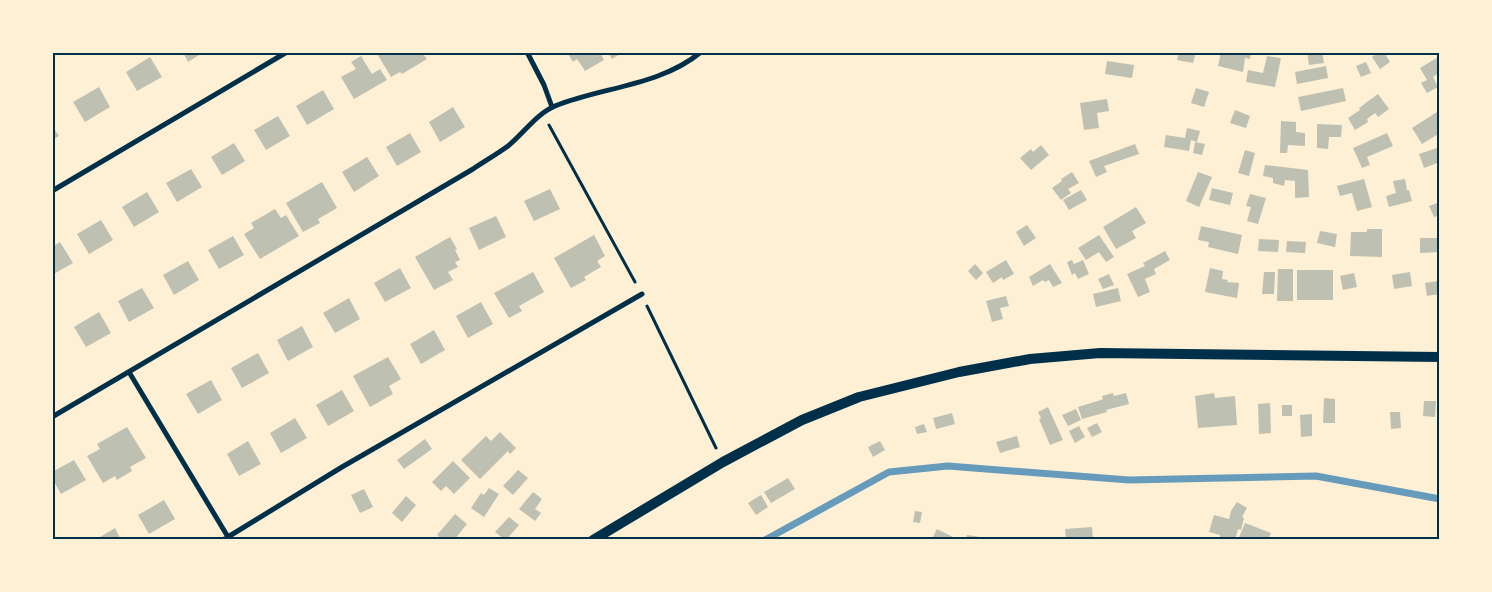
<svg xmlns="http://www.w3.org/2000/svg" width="1492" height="592" viewBox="0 0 1492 592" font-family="'Fira Sans Condensed',sans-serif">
<rect width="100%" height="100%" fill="#fdf0d5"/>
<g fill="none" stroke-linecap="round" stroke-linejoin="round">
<!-- stream -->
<path stroke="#669bbc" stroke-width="7" d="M 765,540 L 889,472 L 948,466 L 1129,480 L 1316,476 L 1440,499"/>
</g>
<!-- building -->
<path fill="#bec0b2" d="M 183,52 L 204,52 L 188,62 Z
M 376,52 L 429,52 L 424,55 L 427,59 L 402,74 L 400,72 L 391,77 Z
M 567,52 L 600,52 L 604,60 L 585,71 L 577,59 L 573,62 Z
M 608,52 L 623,52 L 612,59 Z
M 1179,52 L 1196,52 L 1193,63 L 1177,60 Z
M 1221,52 L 1251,52 L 1250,59 L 1245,58 L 1243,72 L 1218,66 Z
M 1307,52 L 1322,52 L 1324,63 L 1309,65 Z
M 1379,52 L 1384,52 L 1390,62 L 1380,69 L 1372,57 Z
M 361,56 L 372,74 L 380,69 L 387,80 L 354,99 L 341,77 L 356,69 L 351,62 Z
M 1267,56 L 1281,58 L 1275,87 L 1246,82 L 1248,70 L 1263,73 Z
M 1440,56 L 1440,72 L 1433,77 L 1438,87 L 1427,93 L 1421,83 L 1427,80 L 1420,68 Z
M 150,57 L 162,77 L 137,91 L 126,72 Z
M 1107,61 L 1134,65 L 1132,78 L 1105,74 Z
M 1366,62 L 1371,73 L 1361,77 L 1356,66 Z
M 1326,66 L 1328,78 L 1297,84 L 1295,72 Z
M 99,87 L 110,107 L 85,122 L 73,102 Z
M 1196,88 L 1209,92 L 1204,107 L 1191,103 Z
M 1343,88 L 1346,101 L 1301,111 L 1298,97 Z
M 323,90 L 334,109 L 307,125 L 296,106 Z
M 1378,94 L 1389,109 L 1378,117 L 1375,113 L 1367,119 L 1368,122 L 1355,130 L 1348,118 L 1360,110 L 1359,108 Z
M 1107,99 L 1109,111 L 1097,113 L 1099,128 L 1084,130 L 1080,103 Z
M 453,107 L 465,127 L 440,142 L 429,122 Z
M 1235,110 L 1250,116 L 1246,128 L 1230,123 Z
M 1440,110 L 1440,133 L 1422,144 L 1412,128 Z
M 278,116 L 290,136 L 266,150 L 254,130 Z
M 1281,121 L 1296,122 L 1296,132 L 1305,133 L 1305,146 L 1288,145 L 1287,153 L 1280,153 Z
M 1317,124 L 1342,125 L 1341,137 L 1329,137 L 1328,149 L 1317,148 Z
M 52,126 L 59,136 L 52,140 Z
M 1187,128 L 1200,131 L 1197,142 L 1191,140 L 1189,151 L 1164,147 L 1166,135 L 1185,138 Z
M 410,133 L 421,152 L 397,166 L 386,147 Z
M 1387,133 L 1393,146 L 1367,157 L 1370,165 L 1362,168 L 1353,148 Z
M 1195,142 L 1205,144 L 1202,155 L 1193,153 Z
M 234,143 L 245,161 L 222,175 L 211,157 Z
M 1135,144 L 1139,154 L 1104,166 L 1107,172 L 1096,177 L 1089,161 Z
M 1041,145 L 1049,155 L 1031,170 L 1020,158 L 1031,149 L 1033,152 Z
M 1440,147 L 1440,162 L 1424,168 L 1419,154 Z
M 1245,150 L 1255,153 L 1249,176 L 1238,173 Z
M 367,157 L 379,176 L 354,192 L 342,172 Z
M 1265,165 L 1308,170 L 1309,197 L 1295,198 L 1295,181 L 1285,180 L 1284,186 L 1273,183 L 1273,178 L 1263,176 Z
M 191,169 L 202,187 L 177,202 L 166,183 Z
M 1072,172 L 1079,183 L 1068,189 L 1071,193 L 1061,200 L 1052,188 L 1062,181 L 1061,179 Z
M 1198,172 L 1212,177 L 1199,207 L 1186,201 Z
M 1364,179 L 1372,207 L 1357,211 L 1352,193 L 1340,196 L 1337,186 Z
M 1405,179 L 1407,190 L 1409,190 L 1412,201 L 1389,207 L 1386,196 L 1396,193 L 1393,181 Z
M 322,182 L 337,208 L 318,219 L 320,223 L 303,232 L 286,203 Z
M 1212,188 L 1233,193 L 1230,205 L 1209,200 Z
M 550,189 L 560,209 L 534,221 L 524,201 Z
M 1081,190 L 1087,200 L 1069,210 L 1063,200 Z
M 147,192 L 159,212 L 134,227 L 122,207 Z
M 1250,194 L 1266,198 L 1258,224 L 1247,221 L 1251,207 L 1246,206 Z
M 1440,202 L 1440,215 L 1434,217 L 1429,206 Z
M 1136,207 L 1146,223 L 1132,231 L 1136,238 L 1116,249 L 1103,227 Z
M 275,209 L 281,218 L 286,215 L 299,236 L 260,259 L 244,234 L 254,228 L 251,223 Z
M 496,216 L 506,237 L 479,250 L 469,228 Z
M 101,220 L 113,240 L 89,254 L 77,234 Z
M 1027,225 L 1036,238 L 1024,246 L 1016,232 Z
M 1201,226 L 1242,235 L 1238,254 L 1208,247 L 1209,242 L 1198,240 Z
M 1367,229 L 1382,229 L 1382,257 L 1350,256 L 1351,232 L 1367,232 Z
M 1320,231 L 1337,234 L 1335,247 L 1317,243 Z
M 594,235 L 605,256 L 597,261 L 601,267 L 584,277 L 586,280 L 571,288 L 554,258 Z
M 1099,235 L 1114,257 L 1106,262 L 1099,252 L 1086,260 L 1078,248 Z
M 233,236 L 244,255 L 219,269 L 208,250 Z
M 450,237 L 457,249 L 455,250 L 460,260 L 455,262 L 458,267 L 448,272 L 453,280 L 434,290 L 415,257 Z
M 1420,238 L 1440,238 L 1440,252 L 1420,253 Z
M 1259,239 L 1279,240 L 1278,252 L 1258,251 Z
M 1287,241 L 1306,242 L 1305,253 L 1286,252 Z
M 60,242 L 73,263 L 52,275 L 52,247 Z
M 1165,251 L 1170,260 L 1154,269 L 1156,274 L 1145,279 L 1150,292 L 1138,297 L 1127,274 L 1145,266 L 1143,263 Z
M 1006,260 L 1014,274 L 1003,280 L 1002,277 L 993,283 L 986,272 Z
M 1072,260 L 1074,264 L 1083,260 L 1089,274 L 1078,279 L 1075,273 L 1072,275 L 1067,262 Z
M 188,261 L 199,280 L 174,295 L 163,275 Z
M 975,264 L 983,273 L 976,280 L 968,271 Z
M 1050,264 L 1062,283 L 1053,287 L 1049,280 L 1045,282 L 1043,280 L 1033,286 L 1029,277 Z
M 400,268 L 411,288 L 385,302 L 374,283 Z
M 1210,268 L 1223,271 L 1222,279 L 1228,280 L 1227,282 L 1239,283 L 1237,298 L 1205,292 Z
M 1278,269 L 1293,269 L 1293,301 L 1277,301 Z
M 1297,270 L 1333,270 L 1333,300 L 1297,300 Z
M 533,272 L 544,292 L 519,306 L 522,311 L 509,318 L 494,293 Z
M 1264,272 L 1275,272 L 1274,294 L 1262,294 Z
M 1410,272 L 1412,286 L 1394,289 L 1392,275 Z
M 1354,273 L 1357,287 L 1343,290 L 1340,276 Z
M 1109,274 L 1114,285 L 1103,289 L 1098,279 Z
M 1437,281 L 1439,294 L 1427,296 L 1425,283 Z
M 142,288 L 154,308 L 129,322 L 118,301 Z
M 1118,288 L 1121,301 L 1096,307 L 1093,294 Z
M 1006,296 L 1009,306 L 1000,308 L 1003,319 L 992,322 L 986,301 Z
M 349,298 L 360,319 L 335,333 L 323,313 Z
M 481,302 L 493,324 L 468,338 L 456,316 Z
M 99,312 L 111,333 L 86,347 L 74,327 Z
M 302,326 L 313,347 L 288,361 L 277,340 Z
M 434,330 L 445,350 L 421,364 L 410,344 Z
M 258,353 L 269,373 L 242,388 L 231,368 Z
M 388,357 L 401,379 L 389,386 L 393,394 L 370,407 L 353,376 Z
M 211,380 L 222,400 L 198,414 L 186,394 Z
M 342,390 L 354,411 L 328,426 L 316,405 Z
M 1113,393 L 1114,396 L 1126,393 L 1129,404 L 1106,410 L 1107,412 L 1082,419 L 1078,407 L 1101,400 L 1103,399 L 1102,396 Z
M 1214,393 L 1215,398 L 1235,396 L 1237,425 L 1198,428 L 1195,396 Z
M 1324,398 L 1335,399 L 1335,423 L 1323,423 Z
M 1424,401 L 1436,401 L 1435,417 L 1423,416 Z
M 1270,403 L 1271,433 L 1259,434 L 1258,404 Z
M 1282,405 L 1292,405 L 1292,416 L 1282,416 Z
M 1048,407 L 1063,440 L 1050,445 L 1039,419 L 1041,418 L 1038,412 Z
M 1076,409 L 1081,420 L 1068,426 L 1062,415 Z
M 1390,412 L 1400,412 L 1401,428 L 1391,429 Z
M 952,413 L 955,424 L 936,429 L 933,418 Z
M 1312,414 L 1312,436 L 1301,437 L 1300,415 Z
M 295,418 L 307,438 L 281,453 L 270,433 Z
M 1097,423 L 1102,432 L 1092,437 L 1087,428 Z
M 924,424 L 927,432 L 917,434 L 915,427 Z
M 1079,426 L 1085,437 L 1075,443 L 1069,431 Z
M 127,427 L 146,458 L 130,467 L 132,471 L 117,480 L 115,476 L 103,483 L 87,456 L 100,449 L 97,444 Z
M 500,432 L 516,448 L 510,454 L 508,451 L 480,479 L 461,460 L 486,436 L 491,441 Z
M 1017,436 L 1020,447 L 1000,453 L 996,442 Z
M 425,439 L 432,449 L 404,469 L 397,460 Z
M 248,441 L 261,464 L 239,476 L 227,454 Z
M 880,441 L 885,450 L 873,457 L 868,447 Z
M 74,460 L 86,480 L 61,494 L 52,478 L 52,472 Z
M 453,461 L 470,478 L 454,494 L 446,486 L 441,491 L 432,482 Z
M 518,470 L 528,478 L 513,495 L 503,486 Z
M 788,478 L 795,489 L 771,503 L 764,492 Z
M 489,488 L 499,494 L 484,517 L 471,508 L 481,493 L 484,495 Z
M 364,489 L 373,507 L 360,513 L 351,495 Z
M 533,492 L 542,499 L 535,509 L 541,513 L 535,521 L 519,509 Z
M 761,495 L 768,507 L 756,515 L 748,503 Z
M 406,496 L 416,505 L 402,522 L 392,513 Z
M 164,500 L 175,519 L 149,534 L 138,515 Z
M 1237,502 L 1247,508 L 1242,517 L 1244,518 L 1241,530 L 1238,529 L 1235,540 L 1220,538 L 1220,535 L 1209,532 L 1214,515 L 1229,519 L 1231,511 Z
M 915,511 L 922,512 L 920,523 L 913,522 Z
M 455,514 L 467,524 L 454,540 L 443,540 L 437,535 Z
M 509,517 L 519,525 L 506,540 L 505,540 L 495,532 Z
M 1245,523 L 1271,533 L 1268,540 L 1238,540 Z
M 1092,527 L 1093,539 L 1066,540 L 1065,529 Z
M 115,528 L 121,540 L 95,540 Z
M 937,529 L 953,537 L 952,540 L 937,540 L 933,537 Z
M 967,535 L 980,537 L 987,540 L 966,540 Z"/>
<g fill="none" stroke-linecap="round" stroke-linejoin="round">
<!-- path -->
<path stroke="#003049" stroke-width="3" d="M 549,125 L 635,282
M 647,306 L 716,448"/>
<!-- minor -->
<path stroke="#003049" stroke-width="5" d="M 527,52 L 544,85 L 552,107
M 52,191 L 287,52
M 129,372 L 228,537
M 52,417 L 473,169 C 485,161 497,154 508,146 C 523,134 536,114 555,106 C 602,87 660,86 701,52
M 223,540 L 342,467 L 642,294"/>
<!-- secondary -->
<path stroke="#003049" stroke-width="10" d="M 593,540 L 723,462 L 802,420 L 859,397 L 959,372 L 1030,359 L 1100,353 L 1440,357"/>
</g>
<!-- border -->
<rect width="1492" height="592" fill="none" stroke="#fdf0d5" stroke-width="108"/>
<rect x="54" y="54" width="1384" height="484" fill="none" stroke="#003049" stroke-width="2"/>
</svg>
